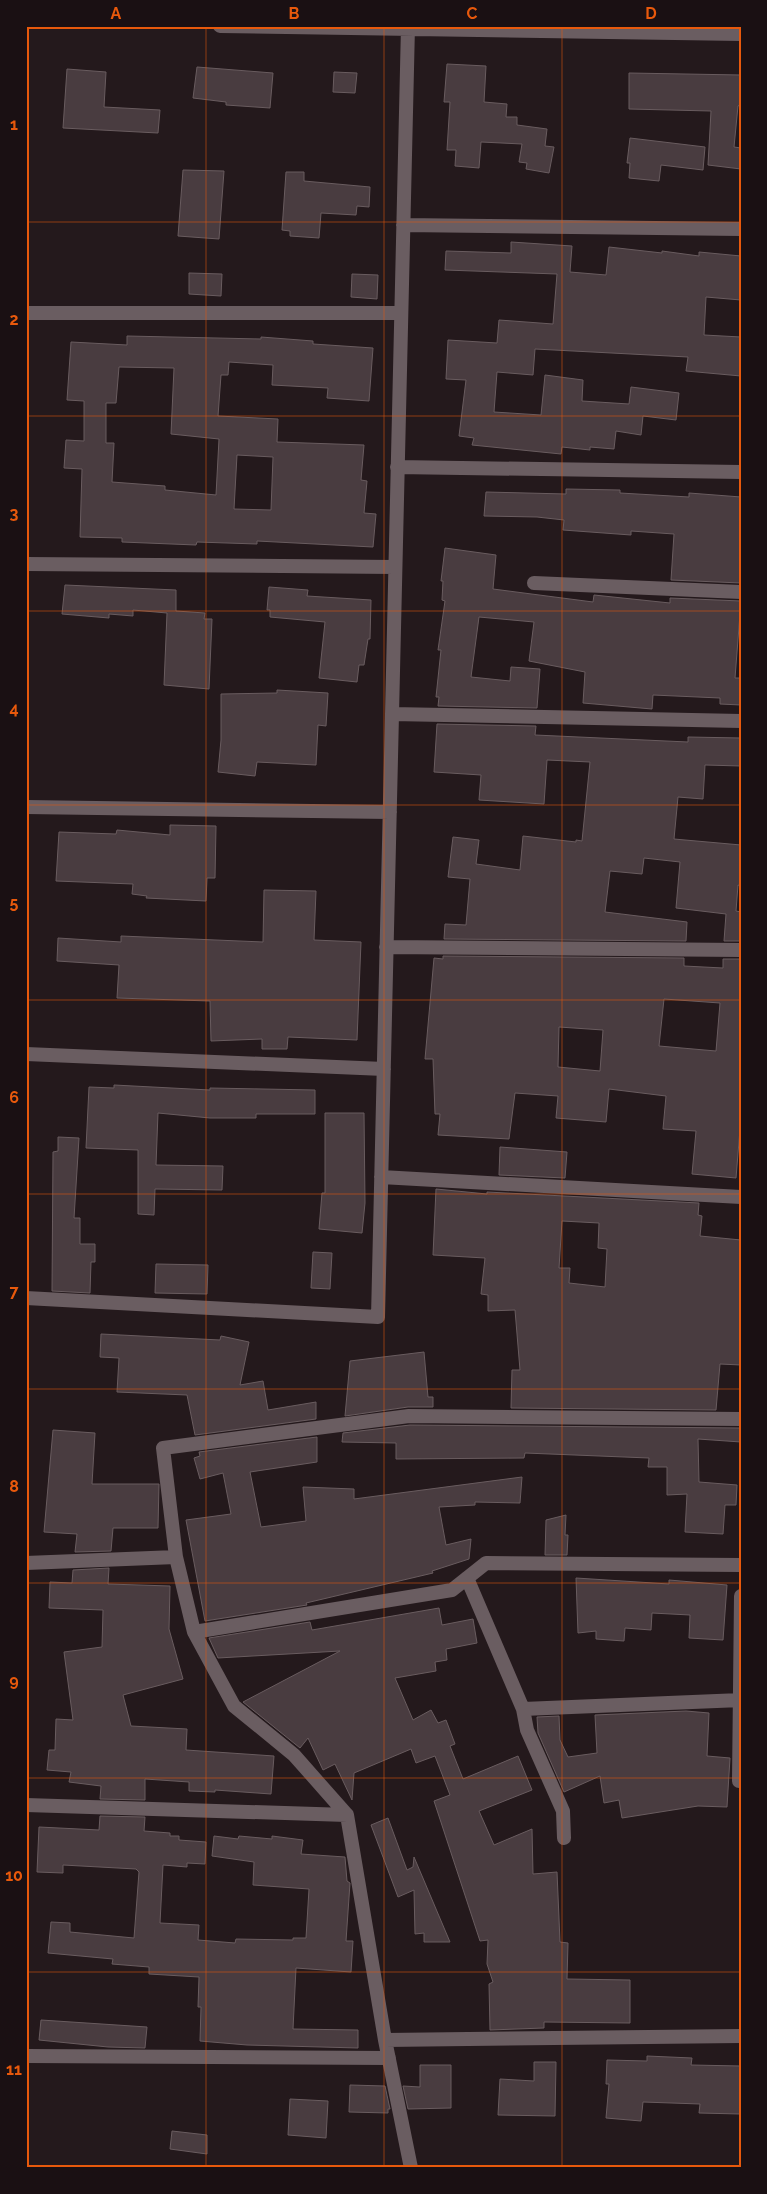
<svg xmlns="http://www.w3.org/2000/svg" width="767" height="2194" viewBox="0 0 767 2194" font-family="Raleway,sans-serif">
<rect width="100%" height="100%" fill="#24191c"/>
<!-- building -->
<path fill="#493c40" stroke="#695c5f" fill-rule="evenodd" d="M 447,64 L 486,66 L 484,102 L 507,104 L 506,117 L 517,117 L 517,125 L 547,129 L 545,146 L 554,147 L 549,173 L 526,169 L 527,163 L 519,162 L 522,144 L 481,142 L 479,168 L 455,166 L 456,150 L 447,150 L 450,102 L 444,102 Z
M 197,67 L 273,73 L 270,108 L 226,105 L 226,102 L 193,98 Z
M 67,69 L 106,72 L 104,107 L 160,110 L 158,133 L 63,128 Z
M 334,72 L 357,73 L 355,93 L 333,92 Z
M 629,73 L 741,75 L 741,104 L 738,106 L 734,147 L 741,148 L 741,169 L 708,165 L 711,111 L 629,109 Z
M 630,138 L 705,147 L 703,170 L 661,165 L 659,181 L 629,178 L 630,163 L 627,163 Z
M 183,170 L 224,171 L 219,239 L 178,236 Z
M 286,172 L 304,172 L 304,181 L 370,187 L 369,207 L 357,206 L 356,215 L 321,213 L 319,238 L 290,236 L 290,231 L 282,230 Z
M 511,242 L 572,246 L 570,272 L 606,275 L 609,247 L 662,253 L 662,251 L 699,256 L 699,252 L 741,256 L 741,300 L 706,297 L 704,335 L 741,337 L 741,376 L 686,371 L 688,357 L 535,349 L 533,375 L 497,372 L 494,412 L 541,415 L 545,375 L 583,380 L 582,401 L 629,404 L 631,387 L 679,393 L 676,420 L 643,416 L 641,435 L 616,431 L 614,449 L 590,447 L 590,450 L 562,447 L 561,454 L 472,445 L 474,438 L 459,436 L 466,380 L 446,379 L 448,340 L 497,343 L 499,320 L 553,324 L 557,274 L 445,270 L 446,251 L 511,253 Z
M 189,273 L 222,274 L 221,296 L 189,294 Z
M 352,274 L 378,275 L 377,299 L 351,297 Z
M 127,336 L 261,339 L 261,337 L 313,341 L 313,344 L 373,348 L 369,401 L 327,398 L 328,388 L 272,385 L 273,365 L 229,362 L 228,375 L 221,375 L 218,416 L 278,419 L 277,442 L 364,445 L 361,480 L 367,481 L 364,513 L 376,514 L 373,547 L 257,541 L 257,544 L 197,542 L 196,545 L 122,542 L 122,538 L 80,537 L 82,469 L 64,468 L 66,440 L 84,441 L 84,401 L 67,400 L 71,342 L 127,345 ZM 119,367 L 174,368 L 171,434 L 219,439 L 216,495 L 165,490 L 165,486 L 112,482 L 114,443 L 106,443 L 106,403 L 116,403 ZM 237,455 L 273,457 L 271,510 L 234,509 Z
M 566,489 L 620,490 L 620,493 L 689,497 L 689,493 L 741,497 L 741,583 L 671,580 L 674,534 L 631,531 L 631,535 L 563,530 L 564,520 L 537,517 L 484,516 L 486,492 L 566,494 Z
M 445,548 L 496,555 L 493,589 L 593,602 L 594,595 L 670,603 L 670,598 L 741,601 L 735,678 L 741,678 L 741,705 L 720,704 L 720,698 L 653,695 L 652,709 L 583,703 L 585,672 L 529,661 L 534,622 L 479,617 L 471,677 L 510,681 L 511,667 L 540,669 L 537,708 L 438,706 L 439,697 L 436,697 L 441,650 L 438,650 L 445,601 L 442,600 L 443,581 L 441,581 Z
M 65,585 L 176,590 L 176,611 L 205,613 L 204,619 L 212,619 L 209,689 L 164,685 L 167,613 L 133,610 L 133,616 L 109,614 L 109,618 L 62,614 Z
M 269,587 L 308,590 L 307,596 L 371,600 L 370,639 L 368,639 L 364,665 L 359,665 L 357,682 L 319,678 L 325,622 L 270,617 L 270,610 L 267,610 Z
M 277,690 L 328,693 L 326,726 L 318,725 L 316,765 L 257,762 L 255,776 L 218,772 L 221,740 L 221,694 L 277,693 Z
M 437,724 L 536,726 L 535,735 L 688,742 L 688,737 L 741,738 L 741,766 L 705,765 L 703,799 L 678,797 L 674,839 L 741,845 L 741,886 L 738,885 L 736,911 L 741,912 L 741,941 L 724,941 L 726,914 L 676,908 L 680,862 L 644,858 L 642,874 L 610,871 L 605,912 L 687,922 L 686,941 L 444,939 L 445,924 L 466,925 L 470,879 L 448,877 L 453,837 L 479,840 L 476,864 L 520,870 L 523,836 L 576,842 L 576,840 L 582,841 L 590,762 L 547,760 L 544,804 L 479,800 L 481,775 L 434,772 Z
M 170,825 L 216,826 L 215,878 L 207,878 L 206,901 L 146,898 L 147,896 L 132,894 L 133,884 L 56,881 L 59,832 L 116,834 L 117,830 L 170,835 Z
M 264,890 L 316,891 L 314,940 L 361,942 L 357,1040 L 288,1037 L 287,1049 L 262,1049 L 262,1039 L 211,1041 L 210,1001 L 117,998 L 119,965 L 57,961 L 58,938 L 121,942 L 121,936 L 263,942 Z
M 443,956 L 684,958 L 684,966 L 723,968 L 723,959 L 741,959 L 741,1117 L 736,1178 L 692,1174 L 696,1131 L 663,1129 L 666,1096 L 609,1089 L 606,1122 L 556,1118 L 558,1096 L 515,1093 L 509,1139 L 438,1135 L 440,1114 L 435,1114 L 433,1059 L 425,1059 L 434,958 L 443,959 ZM 664,999 L 720,1003 L 716,1051 L 659,1046 ZM 559,1027 L 603,1030 L 600,1071 L 558,1067 Z
M 114,1085 L 210,1090 L 210,1088 L 315,1090 L 315,1114 L 256,1114 L 256,1118 L 210,1118 L 158,1113 L 156,1165 L 223,1166 L 222,1190 L 155,1189 L 154,1215 L 138,1214 L 138,1150 L 86,1148 L 89,1087 L 114,1088 Z
M 325,1113 L 364,1113 L 365,1203 L 362,1233 L 319,1229 L 322,1193 L 325,1193 Z
M 58,1137 L 79,1138 L 74,1218 L 80,1218 L 80,1244 L 95,1244 L 95,1262 L 91,1262 L 90,1293 L 52,1291 L 53,1152 L 58,1151 Z
M 500,1147 L 567,1152 L 565,1178 L 499,1175 Z
M 436,1189 L 487,1194 L 487,1192 L 699,1203 L 698,1215 L 702,1216 L 700,1236 L 741,1240 L 741,1365 L 720,1364 L 716,1410 L 511,1408 L 512,1370 L 520,1370 L 515,1310 L 488,1311 L 488,1295 L 481,1294 L 485,1258 L 433,1255 ZM 562,1221 L 599,1223 L 598,1248 L 607,1249 L 605,1287 L 569,1283 L 570,1268 L 559,1268 Z
M 313,1252 L 332,1253 L 330,1289 L 311,1288 Z
M 156,1264 L 208,1265 L 207,1294 L 155,1293 Z
M 101,1334 L 220,1340 L 221,1336 L 249,1342 L 240,1385 L 263,1381 L 268,1410 L 316,1402 L 316,1419 L 195,1435 L 187,1395 L 117,1392 L 119,1358 L 100,1357 Z
M 424,1352 L 428,1397 L 433,1397 L 433,1407 L 408,1407 L 345,1416 L 350,1361 Z
M 410,1425 L 741,1428 L 741,1442 L 698,1439 L 699,1482 L 737,1485 L 736,1505 L 725,1505 L 723,1534 L 685,1532 L 687,1494 L 667,1495 L 667,1467 L 648,1467 L 649,1458 L 525,1453 L 524,1458 L 396,1459 L 396,1443 L 342,1442 L 343,1433 Z
M 53,1430 L 95,1433 L 92,1484 L 159,1484 L 158,1528 L 113,1528 L 111,1551 L 75,1552 L 77,1534 L 44,1532 Z
M 317,1437 L 317,1462 L 250,1472 L 261,1527 L 306,1521 L 303,1487 L 354,1489 L 354,1499 L 522,1477 L 520,1503 L 475,1502 L 475,1505 L 439,1507 L 446,1545 L 471,1539 L 469,1559 L 432,1571 L 433,1573 L 306,1603 L 307,1605 L 205,1621 L 186,1520 L 231,1514 L 223,1473 L 200,1479 L 194,1458 L 200,1456 L 199,1452 Z
M 566,1515 L 565,1535 L 568,1535 L 567,1555 L 545,1555 L 546,1520 Z
M 109,1568 L 108,1584 L 170,1586 L 169,1629 L 183,1679 L 123,1695 L 131,1726 L 187,1729 L 186,1750 L 274,1756 L 271,1794 L 215,1790 L 215,1792 L 189,1791 L 189,1782 L 145,1779 L 145,1800 L 100,1799 L 101,1786 L 69,1782 L 71,1772 L 47,1770 L 49,1750 L 55,1750 L 56,1719 L 73,1720 L 64,1652 L 102,1647 L 103,1610 L 49,1608 L 50,1582 L 72,1583 L 73,1570 Z
M 576,1578 L 669,1584 L 669,1580 L 727,1585 L 723,1640 L 689,1638 L 690,1615 L 652,1613 L 651,1630 L 625,1628 L 624,1641 L 596,1639 L 596,1631 L 578,1633 Z
M 439,1608 L 442,1625 L 473,1619 L 477,1643 L 446,1649 L 447,1660 L 435,1662 L 436,1671 L 395,1678 L 413,1720 L 431,1710 L 438,1723 L 446,1720 L 455,1744 L 450,1746 L 463,1779 L 518,1756 L 532,1790 L 479,1811 L 494,1845 L 532,1829 L 533,1874 L 557,1872 L 560,1942 L 568,1943 L 567,1979 L 630,1980 L 630,2023 L 544,2022 L 544,2028 L 490,2030 L 489,1984 L 493,1982 L 487,1964 L 488,1940 L 480,1941 L 434,1801 L 450,1795 L 435,1756 L 416,1763 L 411,1749 L 354,1773 L 352,1800 L 335,1764 L 323,1770 L 308,1738 L 300,1748 L 243,1702 L 340,1651 L 218,1658 L 209,1638 L 310,1622 L 312,1630 Z
M 686,1711 L 709,1713 L 707,1756 L 730,1758 L 727,1807 L 698,1806 L 622,1818 L 619,1800 L 604,1803 L 600,1776 L 564,1792 L 538,1733 L 537,1717 L 559,1716 L 560,1740 L 568,1757 L 597,1753 L 595,1715 Z
M 100,1816 L 145,1817 L 144,1831 L 170,1833 L 170,1836 L 179,1836 L 179,1840 L 206,1842 L 205,1864 L 187,1863 L 187,1867 L 163,1865 L 160,1923 L 199,1925 L 198,1940 L 235,1943 L 236,1939 L 293,1940 L 293,1938 L 306,1938 L 309,1889 L 253,1885 L 254,1862 L 212,1856 L 214,1836 L 238,1839 L 239,1836 L 272,1839 L 272,1836 L 303,1840 L 301,1854 L 345,1857 L 347,1881 L 350,1883 L 346,1941 L 353,1941 L 351,1972 L 296,1968 L 293,2029 L 358,2030 L 358,2048 L 247,2045 L 200,2041 L 201,2007 L 198,2007 L 199,1977 L 149,1974 L 149,1967 L 112,1964 L 113,1959 L 48,1953 L 51,1922 L 70,1923 L 70,1932 L 134,1938 L 139,1872 L 136,1869 L 63,1865 L 63,1873 L 37,1872 L 39,1827 L 99,1830 Z
M 388,1818 L 407,1870 L 413,1867 L 414,1857 L 450,1942 L 424,1942 L 424,1933 L 415,1934 L 414,1890 L 398,1897 L 371,1825 Z
M 41,2020 L 147,2027 L 145,2048 L 108,2047 L 39,2040 Z
M 647,2056 L 692,2058 L 691,2065 L 741,2066 L 740,2114 L 699,2113 L 700,2104 L 643,2102 L 641,2121 L 606,2118 L 609,2084 L 606,2084 L 607,2060 L 647,2061 Z
M 534,2062 L 556,2062 L 555,2116 L 498,2115 L 500,2079 L 534,2081 Z
M 420,2065 L 451,2065 L 451,2108 L 408,2109 L 403,2086 L 420,2087 Z
M 350,2085 L 385,2086 L 390,2109 L 388,2109 L 388,2113 L 349,2112 Z
M 290,2099 L 328,2101 L 326,2138 L 288,2135 Z
M 172,2131 L 207,2135 L 207,2154 L 170,2149 Z"/>
<g fill="none" stroke-linecap="round" stroke-linejoin="round">
<!-- minor -->
<path stroke="#6a5d61" stroke-width="14" d="M 220,26 L 741,34
M 403,225 L 741,229
M 26,313 L 401,313
M 397,467 L 741,472
M 26,564 L 395,567
M 534,583 L 741,592
M 392,714 L 741,721
M 26,807 L 390,812
M 386,947 L 741,950
M 26,1054 L 384,1069
M 381,1177 L 741,1197
M 26,1298 L 378,1317 L 408,26
M 176,1557 L 163,1448 L 409,1416 L 741,1419
M 26,1563 L 176,1557 L 194,1632 L 452,1590 L 486,1563 L 741,1565
M 467,1578 L 523,1709 L 527,1730 L 563,1811 L 564,1838
M 194,1632 L 234,1706 L 294,1755 L 347,1815
M 523,1709 L 741,1700
M 739,1781 L 741,1596
M 26,1805 L 347,1815 L 385,2040 L 411,2168
M 385,2040 L 741,2036
M 26,2056 L 389,2058"/>
</g>
<!-- grid -->
<path fill="none" stroke="#e8590c" stroke-width="1" stroke-opacity="0.55" d="M 206,26 L 206,2168M 384,26 L 384,2168M 562,26 L 562,2168M 26,222 L 741,222M 26,416 L 741,416M 26,611 L 741,611M 26,805 L 741,805M 26,1000 L 741,1000M 26,1194 L 741,1194M 26,1389 L 741,1389M 26,1583 L 741,1583M 26,1778 L 741,1778M 26,1972 L 741,1972"/>
<!-- border -->
<rect width="767" height="2194" fill="none" stroke="#1a1013" stroke-width="55"/>
<rect x="28" y="28" width="712" height="2138" fill="none" stroke="#e8590c" stroke-width="2"/>
<g font-size="16" text-anchor="middle" font-weight="bold" fill="#e8590c">
<text x="116" y="19">A</text>
<text x="294" y="19">B</text>
<text x="472" y="19">C</text>
<text x="651" y="19">D</text>
<text x="14" y="130">1</text>
<text x="14" y="325">2</text>
<text x="14" y="519">3</text>
<text x="14" y="714">4</text>
<text x="14" y="908">5</text>
<text x="14" y="1103">6</text>
<text x="14" y="1297">7</text>
<text x="14" y="1492">8</text>
<text x="14" y="1686">9</text>
<text x="14" y="1881">10</text>
<text x="14" y="2075">11</text>
</g>
</svg>
